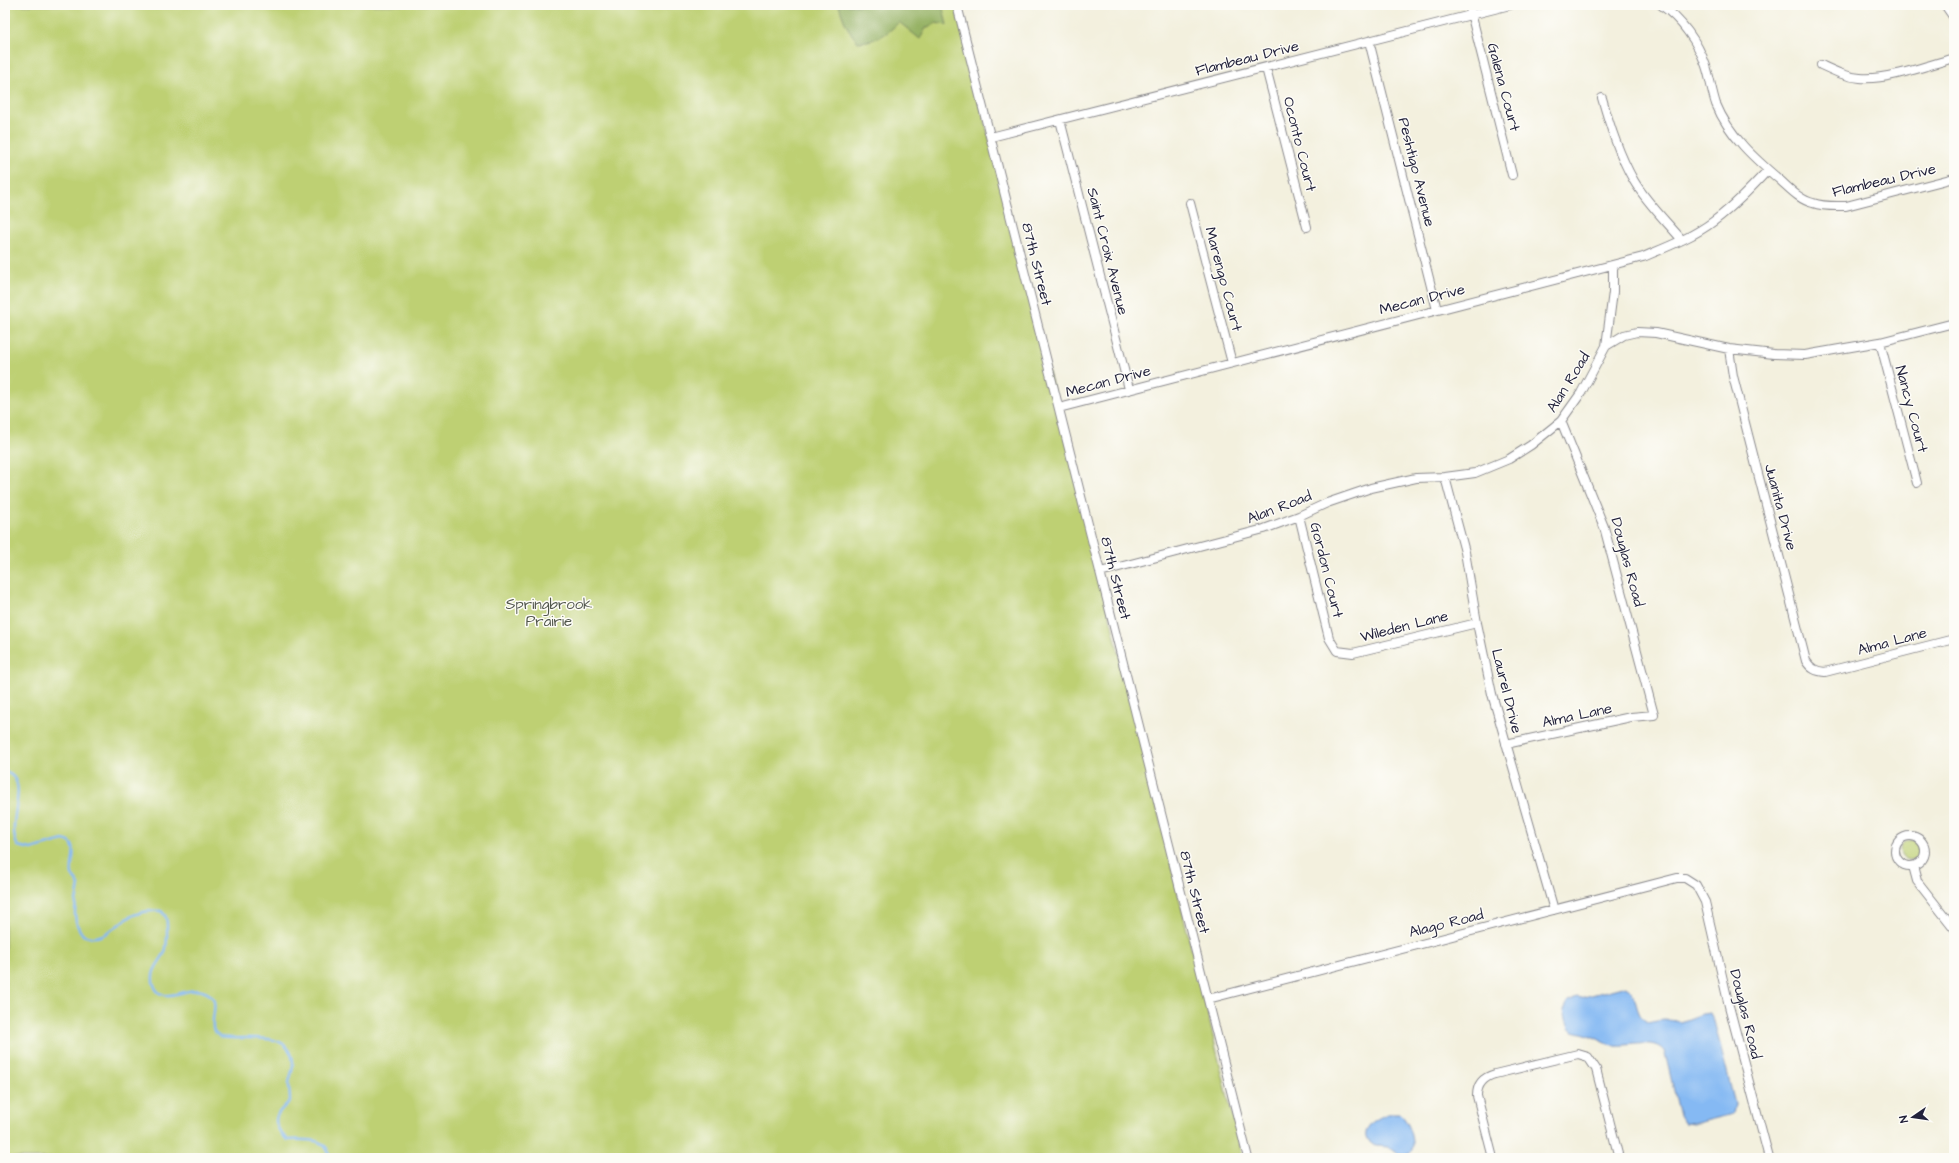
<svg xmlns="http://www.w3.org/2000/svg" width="1959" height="1163" viewBox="0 0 1959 1163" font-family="'Architects Daughter',sans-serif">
<rect width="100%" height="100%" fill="#fdfcf7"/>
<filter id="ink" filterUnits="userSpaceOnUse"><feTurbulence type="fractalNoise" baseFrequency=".025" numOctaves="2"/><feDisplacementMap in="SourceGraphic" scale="8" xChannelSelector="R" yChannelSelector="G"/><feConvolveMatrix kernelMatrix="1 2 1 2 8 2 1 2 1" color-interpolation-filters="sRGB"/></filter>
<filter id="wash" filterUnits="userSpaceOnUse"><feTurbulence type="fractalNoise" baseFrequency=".012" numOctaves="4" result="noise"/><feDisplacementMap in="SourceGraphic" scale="16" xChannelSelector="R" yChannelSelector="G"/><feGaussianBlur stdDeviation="0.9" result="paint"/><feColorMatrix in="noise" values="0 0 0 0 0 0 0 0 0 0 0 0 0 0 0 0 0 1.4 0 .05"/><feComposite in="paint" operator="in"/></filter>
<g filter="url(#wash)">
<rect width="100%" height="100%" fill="#f3f0de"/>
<!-- green -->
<path fill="#bed073" stroke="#707957" d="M 5,5 L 955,5 L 1072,462 L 1243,1158 L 5,1158 Z
M1900 850a10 10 0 1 1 20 0a10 10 0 1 1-20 0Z"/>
<!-- forest -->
<path fill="#96b265" stroke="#5c6a50" d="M 839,5 L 942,5 L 947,25 L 935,23 L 926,28 L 920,39 L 899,22 C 886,35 877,41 858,42 C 848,31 843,20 839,5 Z"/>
<!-- water -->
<path fill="#85b9f3" stroke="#546e97" d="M 1626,986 C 1639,994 1633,1014 1647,1022 L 1664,1019 L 1681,1022 L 1702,1014 L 1710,1013 L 1714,1021 L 1735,1104 L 1733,1114 L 1693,1124 L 1684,1123 L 1680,1116 L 1665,1053 C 1657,1037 1629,1047 1614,1045 C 1605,1044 1599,1039 1591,1036 C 1570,1028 1570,1037 1564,1010 L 1568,1001 L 1577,997 L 1580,998 Z
M 1388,1114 L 1400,1114 C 1408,1120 1419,1145 1409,1154 L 1400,1154 L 1388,1147 L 1376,1146 L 1366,1138 C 1364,1125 1377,1118 1388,1114 Z"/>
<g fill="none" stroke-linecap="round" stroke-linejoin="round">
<!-- stream -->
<path stroke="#85b9f3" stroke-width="2.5" d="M 5,772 C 33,780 4,823 18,846 L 31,849 L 63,840 C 82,842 69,864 72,874 C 73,877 77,882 79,885 C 76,905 70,918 83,935 C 101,943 114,927 128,918 C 138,912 149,910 161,911 C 163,913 166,916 166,918 C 168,923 167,947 165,952 C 160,963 149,971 154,985 C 161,1007 187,986 202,991 C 225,997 208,1019 214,1031 C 215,1033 219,1035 220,1037 C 243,1042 292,1027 293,1064 C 293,1070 290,1077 289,1083 C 289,1089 290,1095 290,1101 C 286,1105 281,1109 278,1114 C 272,1122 281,1135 288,1140 C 303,1140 329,1136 329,1158"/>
</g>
</g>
<g filter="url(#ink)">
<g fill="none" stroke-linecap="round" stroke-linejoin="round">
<!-- minor casing -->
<g stroke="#8a898c" stroke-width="10">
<path id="minor" d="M 957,5 L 1248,1158
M 1469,5 L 1512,175
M 1661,5 C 1681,19 1698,42 1706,66 C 1710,78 1712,92 1716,104 C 1729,136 1755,159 1781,181 C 1790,189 1800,200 1813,203 C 1824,207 1834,206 1846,206 L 1954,178
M 1945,5 L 1954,18
M 1369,41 L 1437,310
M 1821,65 C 1834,71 1846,77 1860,78 C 1884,81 1929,65 1954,58
M 1266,68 L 1307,227
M 1602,98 C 1610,126 1619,155 1634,181 C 1647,203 1666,221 1682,240
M 1060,120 L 1129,389
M 991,137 L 1510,5
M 1190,203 L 1232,363
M 1880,342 L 1917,483
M 1606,346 L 1613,292 L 1613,266
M 1729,349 L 1733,376 L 1806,661 C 1811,669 1816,671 1825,672 L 1954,639
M 1059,408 L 1643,257 C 1667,247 1693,237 1714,221 C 1734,206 1751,188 1768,170
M 1445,477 L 1465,552 L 1477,623 L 1492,694 L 1554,910
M 1299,516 L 1329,638 L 1337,651 L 1353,653 L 1477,623
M 1100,572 L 1264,529 L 1299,516 L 1327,503 L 1371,488 L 1416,478 L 1445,477 L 1475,473 L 1509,459 L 1531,445 L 1561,421 L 1581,393 L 1606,346 L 1624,335 L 1637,332 L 1656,333 L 1729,349 L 1774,354 L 1805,355 L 1880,342 L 1954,323
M 1506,744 L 1631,717 L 1654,715 L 1604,527 L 1561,421
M1895 851a15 15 0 1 1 30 0a15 15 0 1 1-30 0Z
M 1913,866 L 1917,881 L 1954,928
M 1208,999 L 1677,878 L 1685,878 L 1696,885 L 1705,902 L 1729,1006 L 1769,1158
M 1493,1158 L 1477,1096 C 1477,1084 1484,1077 1495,1074 L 1578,1054 L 1588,1057 L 1596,1069 L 1619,1158"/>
</g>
<!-- minor -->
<use href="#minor" stroke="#fff" stroke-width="8"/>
</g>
</g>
<g text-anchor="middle" stroke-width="3" stroke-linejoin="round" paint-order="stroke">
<!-- street labels -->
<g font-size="15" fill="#22223b" stroke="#fdfcf7">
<text transform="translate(1247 58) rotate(-14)" y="5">Flambeau Drive</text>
<text transform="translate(1504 87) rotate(75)" y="5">Galena Court</text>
<text transform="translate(1300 144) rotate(76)" y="5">Oconto Court</text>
<text transform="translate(1417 172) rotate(76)" y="5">Peshtigo Avenue</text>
<text transform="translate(1884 180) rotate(-13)" y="5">Flambeau Drive</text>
<text transform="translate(1108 251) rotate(76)" y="5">Saint Croix Avenue</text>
<text transform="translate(1037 264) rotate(76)" y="5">87th Street</text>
<text transform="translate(1224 279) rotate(75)" y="5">Marengo Court</text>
<text transform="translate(1422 299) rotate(-14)" y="5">Mecan Drive</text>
<text transform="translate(1108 381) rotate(-15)" y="5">Mecan Drive</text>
<text transform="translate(1568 382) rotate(-58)" y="5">Alan Road</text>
<text transform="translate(1912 409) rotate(75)" y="5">Nancy Court</text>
<text transform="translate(1279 507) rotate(-21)" y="5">Alan Road</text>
<text transform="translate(1781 507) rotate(75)" y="5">Juanita Drive</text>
<text transform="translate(1628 562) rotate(75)" y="5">Douglas Road</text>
<text transform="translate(1327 570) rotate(76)" y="5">Gordon Court</text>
<text transform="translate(1116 578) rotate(76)" y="5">87th Street</text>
<text transform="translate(1404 626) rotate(-14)" y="5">Wileden Lane</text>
<text transform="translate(1892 641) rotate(-15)" y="5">Alma Lane</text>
<text transform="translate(1507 691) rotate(76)" y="5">Laurel Drive</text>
<text transform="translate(1577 715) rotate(-12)" y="5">Alma Lane</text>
<text transform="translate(1195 892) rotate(76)" y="5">87th Street</text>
<text transform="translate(1446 923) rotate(-14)" y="5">Alago Road</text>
<text transform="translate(1746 1014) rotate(76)" y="5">Douglas Road</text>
</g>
<!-- park labels -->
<g font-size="15" fill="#51564c" stroke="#fdfcf7">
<text x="549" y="609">Springbrook<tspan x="549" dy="17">Prairie</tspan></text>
</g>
</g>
<!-- margin -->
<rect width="1959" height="1163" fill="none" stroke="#fdfcf7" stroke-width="20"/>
<!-- north arrow -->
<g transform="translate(1913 1117) rotate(257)" stroke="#fdfcf7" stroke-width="3" paint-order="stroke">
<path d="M0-3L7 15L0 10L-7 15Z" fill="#22223b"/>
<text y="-6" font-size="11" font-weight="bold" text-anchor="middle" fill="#22223b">N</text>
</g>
</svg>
